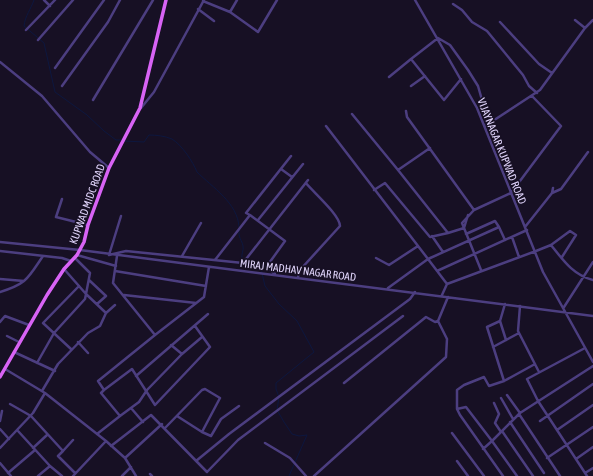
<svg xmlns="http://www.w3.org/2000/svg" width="593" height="476" viewBox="0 0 593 476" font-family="'Asap Condensed',sans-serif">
<rect width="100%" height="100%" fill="#171024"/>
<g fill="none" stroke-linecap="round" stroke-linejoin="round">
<!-- stream -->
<path stroke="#0d173f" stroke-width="1" d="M 34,0 C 31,9 25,16 24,26 L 44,43 L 55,92 L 87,115 L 104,131 L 116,140 L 121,140
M 124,141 L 144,142 L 149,135 C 156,135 165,136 172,139 C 182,145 193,162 197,172 C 212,187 238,203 239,227
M 239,230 C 238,238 242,240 243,246 C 244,251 241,253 242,259 L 247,262
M 250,264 L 261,269 L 265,286 L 279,304 L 297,321 L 314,352 L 276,383 L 276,389 L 279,397 L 277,410 L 284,422 L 292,434 L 299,436 L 307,435 L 289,476"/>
<!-- minor -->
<path stroke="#4c3e80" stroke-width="2.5" d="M 44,0 L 50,6
M 415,0 L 477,108 L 543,272 L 593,362
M 203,1 L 230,12 L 237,0
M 453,4 L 462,10 L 472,22 L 487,31 L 523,75 L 529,86 L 537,93
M 198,9 L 214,21
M 230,12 L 258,32 L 277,0
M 575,20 L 585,28 L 593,20
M 500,22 L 539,64 L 552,73
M 26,30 L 55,0
M 38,40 L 73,0
M 0,62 L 42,96 L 90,152 L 109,168
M 55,68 L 104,0
M 389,77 L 411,59
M 461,79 L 444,100 L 411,59 L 438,38 L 450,45 L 468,70 L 478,86 L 482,100 L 492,118
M 62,86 L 108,22 L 120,0
M 411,86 L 425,76
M 93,100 L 153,0
M 141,108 L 154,92 L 204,0
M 406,111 L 407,117 L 474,210
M 352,114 L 398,170
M 326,126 L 428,259 L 499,227 L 505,240
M 485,126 L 540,90 L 585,28
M 430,148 L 398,170 L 448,233 L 464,228 L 481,270
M 281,169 L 292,177
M 374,190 L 385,183 L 430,237 L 448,233
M 552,193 L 561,189 L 588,152
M 62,199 L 56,217 L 88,225
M 250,215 L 285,241 L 267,266
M 468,215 L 464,228 L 462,223 L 474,210 L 511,193 L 561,126 L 532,96
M 121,216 L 109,255 L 126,251 L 243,263 C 256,262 266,265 275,274
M 258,220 L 303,164
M 525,227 L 552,193 L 553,188
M 466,234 L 495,221 L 499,227
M 432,236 L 443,252
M 512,237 L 519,257
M 0,242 L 80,250 L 593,316
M 551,245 C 563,260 573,275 593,280
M 0,251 L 62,258 L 71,261
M 77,255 L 116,266
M 117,256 L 113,283 L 155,335 L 204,297 L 209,267
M 182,256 L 201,223
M 75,258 L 90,273 L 86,294 L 106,313
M 376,258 L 389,265 L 418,246
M 215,260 L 250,215 L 246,213 L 291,156
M 243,263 L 308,180
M 115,271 L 206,286
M 437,271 L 527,230
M 298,277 L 300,270 L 340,226 C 340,215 313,192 306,183
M 0,279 L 24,281
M 89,280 L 106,296 L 97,304
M 447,284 L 536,251 L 551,245 L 570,231 L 576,235 L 562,257
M 388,288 L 428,259 L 447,284 L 442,295
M 0,292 C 27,284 28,278 43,256
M 124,295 L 196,303
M 505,304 L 500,321 L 487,327 L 504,381 L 535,364
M 520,306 L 518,331 L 539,372
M 564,307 L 593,262
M 500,321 L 506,340
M 0,322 L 5,316 L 29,325
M 7,336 L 19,342
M 78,342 L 88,353
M 171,345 L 182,354
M 493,347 L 519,333
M 585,348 L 527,379 L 538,401 L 587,476
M 71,349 L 43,323 L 79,286
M 14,352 L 55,371
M 37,363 L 54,333 L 85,299 L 86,294 L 64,269
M 5,369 L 45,393
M 136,376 L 208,314
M 344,383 L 426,317 L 435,322 L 438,321
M 104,390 L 132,369 L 155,405 L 210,347 L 195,326
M 42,391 L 58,364 L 88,333 L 100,326 L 106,313 L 115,305
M 507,395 L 520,413
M 501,398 L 513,419
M 494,403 L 499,414 L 495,423 L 501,432
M 10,404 L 31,416 L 63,451 L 58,456 L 75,473
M 131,408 L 143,422
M 457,409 L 466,407 L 492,441 L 483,449
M 519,414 L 560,476
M 120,416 L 139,402 L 147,390 L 182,354 L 202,337
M 0,421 L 2,411
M 540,421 L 593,384
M 510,422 L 544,473
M 165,428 L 202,390 L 205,389 L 220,398 L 202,432 L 177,416
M 0,429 L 9,439
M 557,430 L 593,405
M 18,431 L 50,466 L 62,476
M 502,431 L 533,476
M 202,432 L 211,436 L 221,419 L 239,406
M 452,433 L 484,476
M 97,434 L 120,416 L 101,393 L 104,390 L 98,381 L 155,335
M 265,443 L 290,458 L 306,476
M 111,446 L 151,415 L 207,472 L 238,440 L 403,316
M 0,448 L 33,413 L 45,393 L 106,441 L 125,458 L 136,476
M 33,448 L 47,435
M 63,451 L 73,440
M 125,458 L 162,424
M 547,458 L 593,427
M 576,459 L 593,447
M 196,461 L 229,434 L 410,299 L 415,292
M 457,461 L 468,476
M 0,463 L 11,476
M 8,473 L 35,450
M 585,473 L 593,468
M 150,474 L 152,476
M 38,476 L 50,466
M 73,476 L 106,441
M 122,476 L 131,467
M 314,476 L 446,357 L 447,339 L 438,321 L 448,297
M 503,476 L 460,415 L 457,409 L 457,390 L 464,385 L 484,377 L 489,386 L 504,381
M 517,476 L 492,441 L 520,413 L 593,366"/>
<!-- major -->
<path stroke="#d863f5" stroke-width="3.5" d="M 0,377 L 47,295 L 64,269 L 77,255 L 84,242 L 88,225 L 109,168 L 140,108 L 166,0"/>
</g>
<g text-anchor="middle" stroke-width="3.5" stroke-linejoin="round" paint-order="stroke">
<!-- street labels -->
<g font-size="11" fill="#e1d5fc" stroke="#171024">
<text transform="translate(502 151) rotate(68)" y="4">VIJAYNAGAR KUPWAD ROAD</text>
<text transform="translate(87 204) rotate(-70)" y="4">KUPWAD MIDC ROAD</text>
<text transform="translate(298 270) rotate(7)" y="4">MIRAJ MADHAV NAGAR ROAD</text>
</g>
</g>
</svg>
